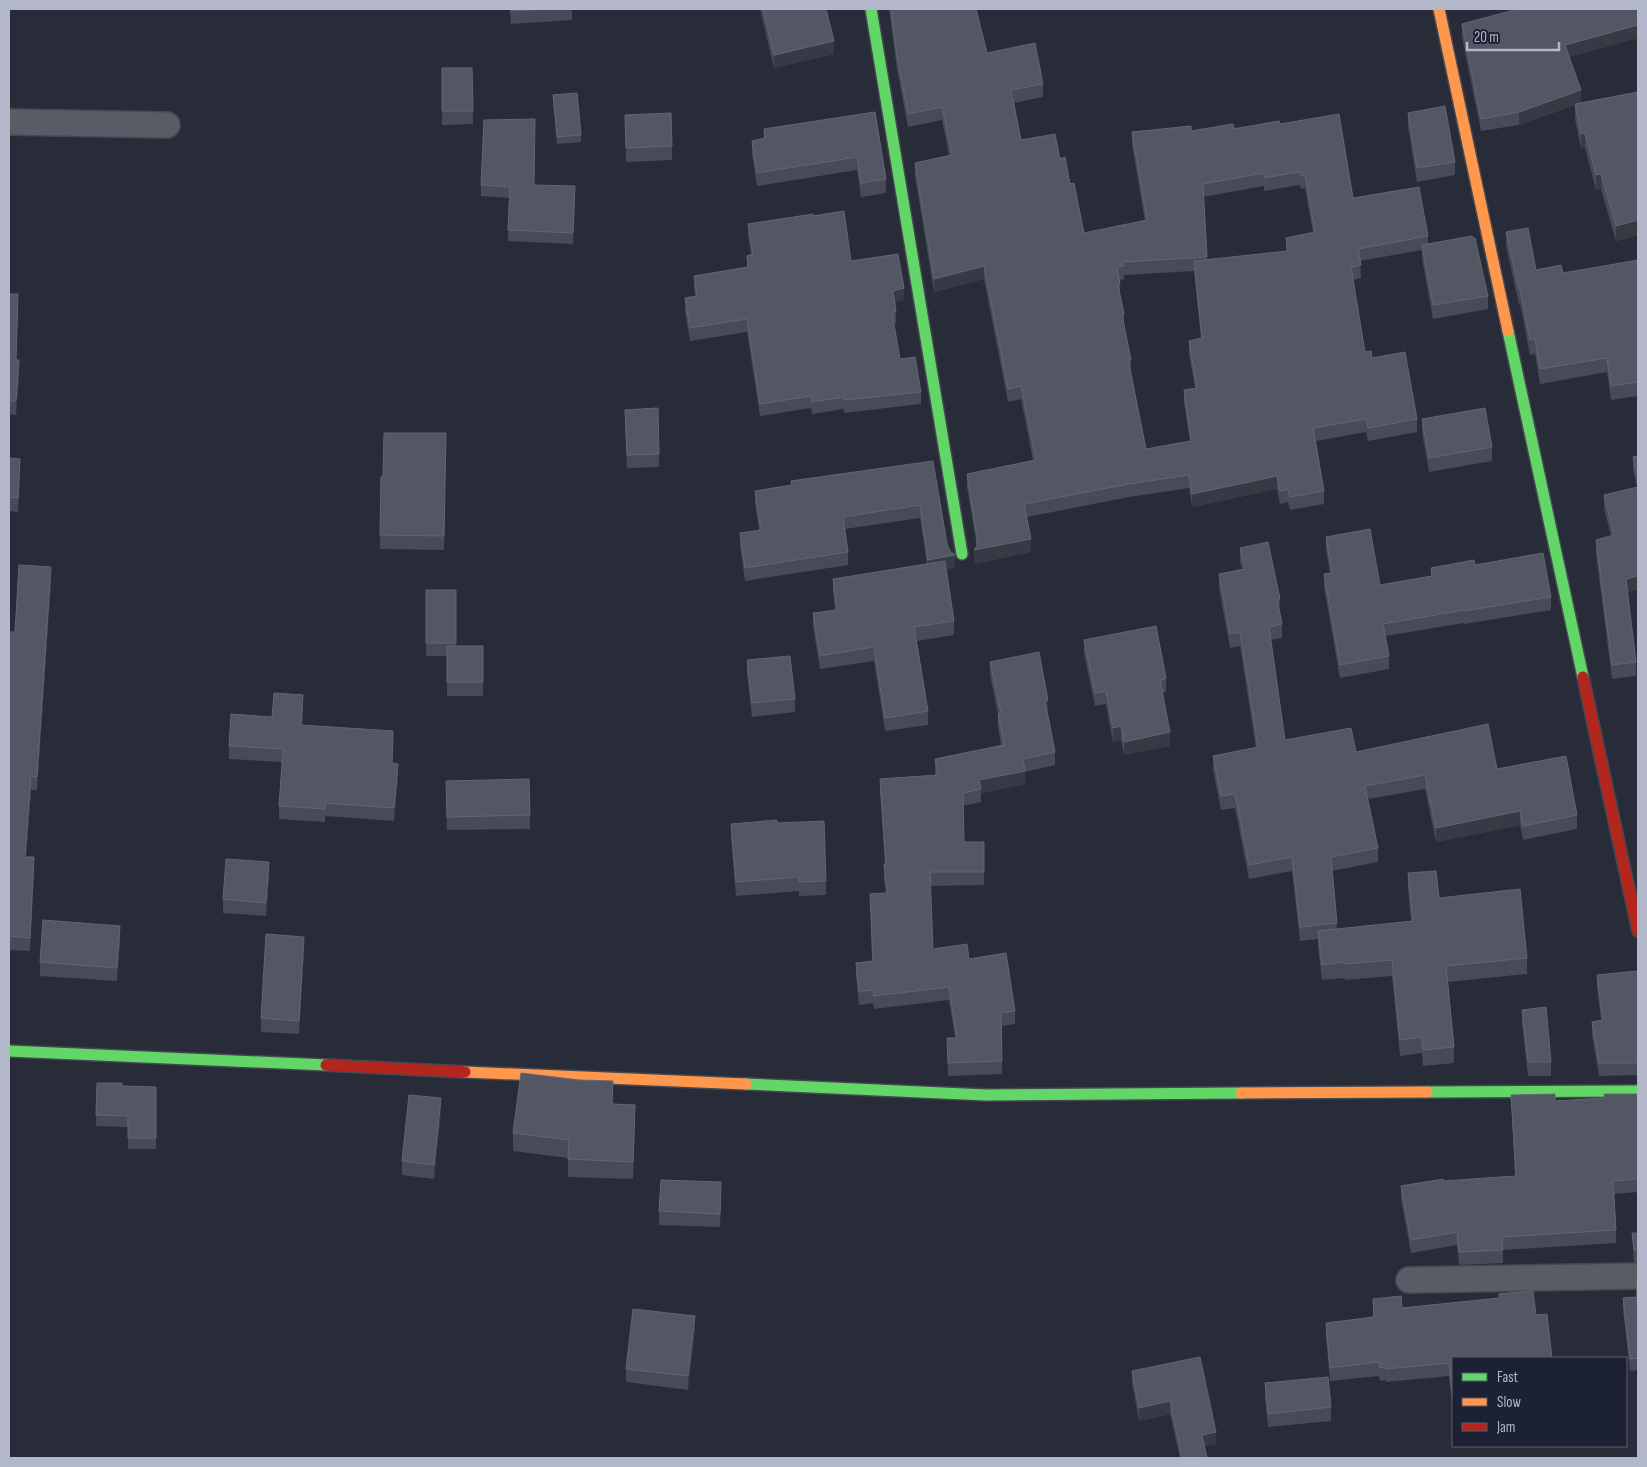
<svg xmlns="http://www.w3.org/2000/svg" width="1647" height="1467" viewBox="0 0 1647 1467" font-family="'Sofia Sans Condensed',sans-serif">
<rect width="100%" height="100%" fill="#282c38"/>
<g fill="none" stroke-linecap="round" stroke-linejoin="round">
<!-- street casing -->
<g stroke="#454851" stroke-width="28">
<path id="street" d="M 9,122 L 167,125
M 1409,1280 L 1638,1276"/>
</g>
<!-- fast casing -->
<g stroke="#454851" stroke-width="14">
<path id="fast" d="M 871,9 L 962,554
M 1508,331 L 1583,677
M 9,1051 L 326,1065
M 746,1084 L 986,1095 L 1241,1093
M 1427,1092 L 1638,1091"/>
</g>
<!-- slow casing -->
<g stroke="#454851" stroke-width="14">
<path id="slow" d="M 1439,9 L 1508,331
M 465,1072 L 746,1084
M 1241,1093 L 1427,1092"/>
</g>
<!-- jam casing -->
<g stroke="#454851" stroke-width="14">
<path id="jam" d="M 1583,677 L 1638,931
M 326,1065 L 465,1072"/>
</g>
<!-- street -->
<use href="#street" stroke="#595c66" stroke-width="25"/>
<!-- fast -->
<use href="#fast" stroke="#63d668" stroke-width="11"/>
<!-- slow -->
<use href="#slow" stroke="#ff974d" stroke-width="11"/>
<!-- jam -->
<use href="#jam" stroke="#b3261e" stroke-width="11"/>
</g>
<!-- wall -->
<path fill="#484b57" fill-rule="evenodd" d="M 510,9 L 572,9 L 572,20 L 511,24 Z
M 760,9 L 826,9 L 834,54 L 774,68 Z
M 889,9 L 976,9 L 987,53 L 1043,84 L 1043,97 L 1014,103 L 1021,140 L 1060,159 L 1070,184 L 1084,233 L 1145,221 L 1132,145 L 1132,132 L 1191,131 L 1280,124 L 1353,198 L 1428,236 L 1428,244 L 1488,296 L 1488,309 L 1433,319 L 1422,259 L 1422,250 L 1360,261 L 1361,278 L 1353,280 L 1365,352 L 1372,358 L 1417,419 L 1417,432 L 1368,441 L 1366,432 L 1316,441 L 1324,491 L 1324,504 L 1290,510 L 1288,502 L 1280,504 L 1277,489 L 1192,507 L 1189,488 L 1129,497 L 1027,517 L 1031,552 L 974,564 L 977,546 L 967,487 L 967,474 L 1033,460 L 1021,399 L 1008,402 L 984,279 L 934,292 L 915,176 L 915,163 L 949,155 L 942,120 L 908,127 L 897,69 ZM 1300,185 L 1301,189 L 1305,188 L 1313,233 L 1286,238 L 1286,251 L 1207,260 L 1203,197 L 1264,186 L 1264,191 ZM 1194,271 L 1201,338 L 1189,341 L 1189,354 L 1195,388 L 1184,390 L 1184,403 L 1190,441 L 1146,449 L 1131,371 L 1131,360 L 1124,325 L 1124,314 L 1120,298 L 1120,280 L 1124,279 L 1124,275 Z
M 1638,9 L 1638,38 L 1569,57 L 1581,103 L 1638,92 L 1638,235 L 1616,241 L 1601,189 L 1596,190 L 1585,148 L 1581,149 L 1575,119 L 1575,105 L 1519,125 L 1481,131 L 1462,37 L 1462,24 Z
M 442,68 L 472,68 L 473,124 L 442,125 Z
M 553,95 L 581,135 L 581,142 L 557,144 Z
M 875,112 L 886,179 L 886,193 L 861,197 L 857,170 L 757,186 L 752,154 L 752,141 L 764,138 L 764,129 Z
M 1408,113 L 1455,162 L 1455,175 L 1417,182 L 1408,127 Z
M 625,115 L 672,146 L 672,160 L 626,162 Z
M 481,185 L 534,185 L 575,198 L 573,244 L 508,241 L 509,198 L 481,196 Z
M 813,216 L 851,261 L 904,300 L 895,302 L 896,311 L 896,323 L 894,324 L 900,359 L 921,392 L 921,404 L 844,413 L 844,409 L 812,414 L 811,408 L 760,416 L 747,332 L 690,341 L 685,311 L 685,298 L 695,296 L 694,288 L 694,276 L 747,267 L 747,256 L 751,255 L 748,236 L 748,224 Z
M 1506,232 L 1536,270 L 1563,273 L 1638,260 L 1638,396 L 1611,400 L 1607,372 L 1540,384 L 1535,354 L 1530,355 L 1520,303 L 1519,304 L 1506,246 Z
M 9,294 L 18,307 L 16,360 L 19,374 L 16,415 L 9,414 Z
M 1422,419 L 1492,447 L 1492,461 L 1429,472 L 1422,433 Z
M 625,423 L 659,454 L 659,467 L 627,468 Z
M 446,433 L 444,550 L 380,549 L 381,477 L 383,477 Z
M 1638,456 L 1638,589 L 1627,592 L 1636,662 L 1636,676 L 1612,679 L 1596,554 L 1596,540 L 1611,536 L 1604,508 L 1604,495 L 1637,487 L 1633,470 L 1633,457 Z
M 9,458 L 20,473 L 18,512 L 9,511 Z
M 933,461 L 947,544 L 955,568 L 946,569 L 954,621 L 954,635 L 917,641 L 928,711 L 928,725 L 885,731 L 874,661 L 820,669 L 813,627 L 813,613 L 835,610 L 833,592 L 833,579 L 927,564 L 920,518 L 845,529 L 848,552 L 848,565 L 745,581 L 740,546 L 740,533 L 759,530 L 755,504 L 755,491 L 791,485 L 791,481 Z
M 1326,537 L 1380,585 L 1431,576 L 1431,568 L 1475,565 L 1551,597 L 1551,610 L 1464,624 L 1464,623 L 1385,636 L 1389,656 L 1389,669 L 1340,678 L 1324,587 L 1324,574 L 1330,573 L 1326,550 Z
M 1240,548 L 1280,599 L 1279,613 L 1282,624 L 1282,638 L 1271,640 L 1285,740 L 1356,752 L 1497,769 L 1577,815 L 1577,829 L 1523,840 L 1520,825 L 1436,842 L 1425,789 L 1368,799 L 1378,848 L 1378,862 L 1332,871 L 1337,929 L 1411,921 L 1408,889 L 1408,873 L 1439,898 L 1527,958 L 1527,974 L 1448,982 L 1454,1047 L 1454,1063 L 1423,1066 L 1422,1053 L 1400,1056 L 1392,976 L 1345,980 L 1345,978 L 1322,980 L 1318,947 L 1318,939 L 1300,941 L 1292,871 L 1249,879 L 1235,808 L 1221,810 L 1213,770 L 1213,756 L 1256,748 L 1240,646 L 1230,648 L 1219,588 L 1219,574 L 1242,569 L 1240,562 Z
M 51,581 L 37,790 L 31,790 L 26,857 L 34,871 L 30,951 L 9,950 L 9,632 L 15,632 Z
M 426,590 L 456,590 L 456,646 L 483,646 L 483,696 L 447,696 L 447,656 L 426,656 Z
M 1084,640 L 1166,678 L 1166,692 L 1162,693 L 1170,746 L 1124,755 L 1121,740 L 1113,742 L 1106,704 L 1095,706 L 1084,654 Z
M 747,660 L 795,699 L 795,712 L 752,717 L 747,674 Z
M 990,662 L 1048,713 L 1055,752 L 1055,765 L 1025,772 L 1025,784 L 981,793 L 981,802 L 963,806 L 964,842 L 984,842 L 984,885 L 930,886 L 933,949 L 969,959 L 1015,1011 L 1015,1024 L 1002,1026 L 1002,1074 L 948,1076 L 947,1038 L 955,1038 L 949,1000 L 874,1009 L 873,1003 L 859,1005 L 856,976 L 856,963 L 872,961 L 870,894 L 886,893 L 884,878 L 884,864 L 885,864 L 880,792 L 880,779 L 935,775 L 935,759 L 1001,745 L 998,727 L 998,714 L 990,675 Z
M 303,708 L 302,725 L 393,744 L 392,763 L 398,777 L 394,821 L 325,816 L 325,822 L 279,819 L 279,806 L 282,762 L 229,759 L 229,746 L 272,717 Z
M 529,779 L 530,829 L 447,830 L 446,781 Z
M 777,823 L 826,881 L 826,895 L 799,896 L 799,891 L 736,896 L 731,837 L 731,824 Z
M 269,876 L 266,916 L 223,913 L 223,899 Z
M 120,939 L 117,981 L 40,976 L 40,962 Z
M 304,951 L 299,1034 L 261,1032 L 261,1018 Z
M 1638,971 L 1638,1075 L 1599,1076 L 1592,1035 L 1592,1022 L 1601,1020 L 1597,988 L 1597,975 Z
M 1522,1010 L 1551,1062 L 1551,1076 L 1528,1076 L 1522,1023 Z
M 97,1083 L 122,1086 L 156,1087 L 156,1149 L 128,1149 L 128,1127 L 96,1126 Z
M 1604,1094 L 1638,1094 L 1638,1192 L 1614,1194 L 1616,1230 L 1616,1243 L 1503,1250 L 1503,1263 L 1459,1265 L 1457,1245 L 1411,1253 L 1401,1199 L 1401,1186 L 1443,1181 L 1515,1176 L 1511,1095 L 1555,1101 L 1604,1098 Z
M 613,1104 L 635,1123 L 633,1179 L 568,1177 L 568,1158 L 513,1151 L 513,1133 Z
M 441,1112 L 434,1179 L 402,1175 L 402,1161 Z
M 721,1196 L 720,1227 L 659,1225 L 659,1211 Z
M 1632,1233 L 1638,1233 L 1638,1262 L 1634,1262 Z
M 1638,1278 L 1638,1370 L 1630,1371 L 1623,1310 L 1623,1298 L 1636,1297 L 1636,1279 Z
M 1533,1291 L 1453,1358 L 1453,1415 L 1449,1376 L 1386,1382 L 1385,1380 L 1380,1381 L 1379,1376 L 1330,1381 L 1326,1336 L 1326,1323 L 1373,1317 L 1373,1299 L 1402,1308 L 1499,1298 L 1499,1294 Z
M 695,1330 L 688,1390 L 626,1382 L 626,1369 Z
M 1132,1371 L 1216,1432 L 1216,1444 L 1204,1446 L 1207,1458 L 1180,1458 L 1170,1414 L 1139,1421 L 1132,1383 Z
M 1265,1383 L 1331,1407 L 1331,1421 L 1268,1427 L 1265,1397 Z"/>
<!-- shaded-wall -->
<path fill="#363a45" d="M 1638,25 L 1638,38 L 1565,58 L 1565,45 Z
M 834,41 L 834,54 L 774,68 L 774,55 Z
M 1581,90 L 1581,103 L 1519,125 L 1519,112 Z
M 1585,133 L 1585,148 L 1581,149 L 1581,134 Z
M 1601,174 L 1601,189 L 1596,190 L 1596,175 Z
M 575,186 L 575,198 L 573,244 L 573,233 Z
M 1638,220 L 1638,235 L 1616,241 L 1616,226 Z
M 984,266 L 984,279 L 934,292 L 934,279 Z
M 904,288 L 904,300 L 893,303 L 893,291 Z
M 18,294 L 18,307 L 16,374 L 16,360 Z
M 19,360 L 19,374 L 16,415 L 16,401 Z
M 20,459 L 20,473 L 18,512 L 18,498 Z
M 1277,476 L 1277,489 L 1192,507 L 1192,494 Z
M 1031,539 L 1031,552 L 974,564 L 974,550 Z
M 955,555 L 955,568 L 928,573 L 928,560 Z
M 51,567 L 51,581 L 37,790 L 37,777 Z
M 1638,576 L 1638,589 L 1626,592 L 1626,579 Z
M 303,695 L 303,708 L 301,738 L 301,725 Z
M 1048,700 L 1048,713 L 1045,714 L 1045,701 Z
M 1121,726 L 1121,740 L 1113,742 L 1113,728 Z
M 393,731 L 393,744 L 392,776 L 392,763 Z
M 1170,732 L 1170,746 L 1124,755 L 1124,742 Z
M 398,764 L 398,777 L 394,821 L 394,808 Z
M 1025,771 L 1025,784 L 981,793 L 979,780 Z
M 31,776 L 31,790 L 25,870 L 25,857 Z
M 1520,811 L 1520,825 L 1436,842 L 1436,828 Z
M 34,857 L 34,871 L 30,951 L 30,938 Z
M 269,862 L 269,876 L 266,916 L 266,903 Z
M 120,926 L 120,939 L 117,981 L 117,968 Z
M 304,937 L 304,951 L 299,1034 L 299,1021 Z
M 441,1098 L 441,1112 L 434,1179 L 434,1165 Z
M 635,1105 L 635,1123 L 633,1179 L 633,1162 Z
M 695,1316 L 695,1330 L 688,1390 L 688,1376 Z
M 1170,1401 L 1170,1414 L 1139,1421 L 1139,1408 Z
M 1216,1432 L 1216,1444 L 1202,1447 L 1202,1435 Z"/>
<!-- building -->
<path fill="#535763" stroke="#626673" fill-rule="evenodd" d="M 511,9 L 548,9 L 511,11 Z
M 763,9 L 826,9 L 834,41 L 774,55 Z
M 891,9 L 976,9 L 987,53 L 1035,43 L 1043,84 L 1011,90 L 1021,140 L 1055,134 L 1060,159 L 1065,157 L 1070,184 L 1074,183 L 1084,233 L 1147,220 L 1132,132 L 1191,126 L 1191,131 L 1233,124 L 1234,129 L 1279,121 L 1280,124 L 1339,114 L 1353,198 L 1419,187 L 1428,236 L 1358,249 L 1361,265 L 1351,267 L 1365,352 L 1371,351 L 1372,358 L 1405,352 L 1417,419 L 1368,428 L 1366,419 L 1313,428 L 1324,491 L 1290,497 L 1288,489 L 1280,491 L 1277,476 L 1192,494 L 1189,475 L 1129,484 L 1024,504 L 1031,539 L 974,550 L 977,546 L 977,538 L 967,474 L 1036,460 L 1021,386 L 1008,389 L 984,266 L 934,279 L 915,163 L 952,155 L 942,107 L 908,114 L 897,56 ZM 1300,172 L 1301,176 L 1305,175 L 1315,232 L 1286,238 L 1288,251 L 1194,261 L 1202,338 L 1189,341 L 1197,388 L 1184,390 L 1191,441 L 1146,449 L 1128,360 L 1131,360 L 1122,315 L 1124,314 L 1118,285 L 1120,284 L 1117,267 L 1124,266 L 1123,262 L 1207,257 L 1203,184 L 1264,173 L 1264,178 Z
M 1518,9 L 1638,9 L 1638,25 L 1565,45 L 1581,90 L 1519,112 L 1481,119 L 1462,24 Z
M 442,68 L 472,68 L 473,111 L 442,111 Z
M 1638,92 L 1638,220 L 1616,226 L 1601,174 L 1596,175 L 1585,133 L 1581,134 L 1575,104 Z
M 577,93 L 581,135 L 557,137 L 553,95 Z
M 1445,106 L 1455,162 L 1417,168 L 1408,113 Z
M 875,112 L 886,179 L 861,183 L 857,157 L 757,173 L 752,141 L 765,138 L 764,129 Z
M 671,113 L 672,146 L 626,148 L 625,115 Z
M 535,119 L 534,185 L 575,186 L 573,233 L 508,230 L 510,187 L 481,185 L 484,120 Z
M 844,211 L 851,261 L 898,254 L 904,288 L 893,291 L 896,311 L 892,312 L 900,359 L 915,357 L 921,392 L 844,400 L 844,397 L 812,402 L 811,396 L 760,404 L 747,319 L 690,328 L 685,298 L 697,296 L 694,276 L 748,267 L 747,256 L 753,254 L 748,224 L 813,214 L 813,216 Z
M 1528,228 L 1536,270 L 1561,265 L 1563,273 L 1638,260 L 1638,382 L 1611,386 L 1607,358 L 1540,369 L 1535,339 L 1530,340 L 1520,289 L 1519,289 L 1506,232 Z
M 1472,236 L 1473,238 L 1475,238 L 1488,296 L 1433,305 L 1422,245 Z
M 9,294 L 18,294 L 16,360 L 19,360 L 16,401 L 9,401 Z
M 658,408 L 659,454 L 627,455 L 625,410 Z
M 1485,408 L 1492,447 L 1429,458 L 1422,419 Z
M 384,433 L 446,433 L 444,536 L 380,535 L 381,477 L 383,477 Z
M 1638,456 L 1638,479 L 1633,457 Z
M 9,458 L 20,459 L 18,498 L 9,497 Z
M 933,461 L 947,544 L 950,551 L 955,555 L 928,560 L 920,505 L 843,517 L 848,552 L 745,568 L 740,533 L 761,530 L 755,491 L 792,485 L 791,481 Z
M 1638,487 L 1638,576 L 1626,579 L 1636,662 L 1612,665 L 1596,540 L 1614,535 L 1604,495 Z
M 1370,529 L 1380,585 L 1432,576 L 1431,568 L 1474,560 L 1475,565 L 1543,553 L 1551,597 L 1464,611 L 1464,610 L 1383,624 L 1389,656 L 1340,665 L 1324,574 L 1332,573 L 1326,537 Z
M 1268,542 L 1280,599 L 1277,599 L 1282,624 L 1269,627 L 1285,740 L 1351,728 L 1356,752 L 1488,724 L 1497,769 L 1566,756 L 1577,815 L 1523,826 L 1520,811 L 1436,828 L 1425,775 L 1365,786 L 1378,848 L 1331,857 L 1337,923 L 1300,927 L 1292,857 L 1249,865 L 1235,794 L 1221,796 L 1213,756 L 1258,747 L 1240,632 L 1230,634 L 1219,574 L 1245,569 L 1240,548 Z
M 945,561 L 954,621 L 914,627 L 928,711 L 885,718 L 874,647 L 820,656 L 813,613 L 837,610 L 833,579 Z
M 19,565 L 51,567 L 37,777 L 31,776 L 25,857 L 34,857 L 30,938 L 9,936 L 9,632 L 15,632 Z
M 426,590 L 456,590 L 456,643 L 426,643 Z
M 1156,626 L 1166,678 L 1160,680 L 1170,732 L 1124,742 L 1121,726 L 1113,728 L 1106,691 L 1095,693 L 1084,640 Z
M 447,646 L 483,646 L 483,682 L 447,682 Z
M 1039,652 L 1048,700 L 1045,701 L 1055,752 L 1023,759 L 1025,771 L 979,780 L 981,789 L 963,793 L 964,842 L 984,842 L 984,872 L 930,872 L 933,949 L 967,944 L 969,959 L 1006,953 L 1015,1011 L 1001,1013 L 1002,1061 L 948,1063 L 947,1038 L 957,1038 L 949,987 L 874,996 L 873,990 L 859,992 L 856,963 L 873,961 L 870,894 L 887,893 L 884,864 L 886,864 L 880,779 L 938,775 L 935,759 L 1004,745 L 998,714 L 1001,713 L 990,662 Z
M 790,656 L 795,699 L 752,703 L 747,660 Z
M 274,693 L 303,695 L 301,725 L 393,731 L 392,763 L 398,764 L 394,808 L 325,803 L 325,809 L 279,806 L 283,749 L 229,746 L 231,714 L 272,717 Z
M 529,779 L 530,815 L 447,817 L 446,781 Z
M 777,820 L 777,823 L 824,821 L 826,881 L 799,882 L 799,877 L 736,882 L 731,824 Z
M 226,859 L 269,862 L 266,903 L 223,899 Z
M 1436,871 L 1439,898 L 1520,889 L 1527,958 L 1446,966 L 1454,1047 L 1423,1050 L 1422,1037 L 1400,1040 L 1392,960 L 1345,964 L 1345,962 L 1322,965 L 1318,931 L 1413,921 L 1408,873 Z
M 43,920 L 120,926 L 117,968 L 40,962 Z
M 266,934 L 304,937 L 299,1021 L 261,1018 Z
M 1638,971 L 1638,1063 L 1599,1063 L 1592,1022 L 1603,1020 L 1597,975 Z
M 1546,1007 L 1551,1062 L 1528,1062 L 1522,1010 Z
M 521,1073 L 579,1080 L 613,1081 L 612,1104 L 635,1105 L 633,1162 L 568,1159 L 569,1140 L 513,1133 Z
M 97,1083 L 122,1083 L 122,1086 L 156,1087 L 156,1138 L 128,1138 L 128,1116 L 96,1115 Z
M 1555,1094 L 1555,1101 L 1605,1098 L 1604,1094 L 1638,1094 L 1638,1179 L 1613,1181 L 1616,1230 L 1502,1237 L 1503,1250 L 1459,1252 L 1457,1232 L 1411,1240 L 1401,1186 L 1443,1179 L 1443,1181 L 1516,1176 L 1511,1095 Z
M 409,1095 L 441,1098 L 434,1165 L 402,1161 Z
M 661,1180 L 721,1182 L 720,1214 L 659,1211 Z
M 1632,1233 L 1638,1233 L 1638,1251 L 1634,1250 Z
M 1638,1278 L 1638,1358 L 1630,1359 L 1623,1298 L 1637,1297 L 1636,1279 Z
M 1533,1291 L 1536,1315 L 1547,1314 L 1552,1358 L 1453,1358 L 1453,1402 L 1449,1363 L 1386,1369 L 1385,1367 L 1380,1368 L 1379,1362 L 1330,1368 L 1326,1323 L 1374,1317 L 1373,1299 L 1401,1296 L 1402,1308 L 1499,1298 L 1499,1294 Z
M 633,1309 L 695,1316 L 688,1376 L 626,1369 Z
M 1200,1357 L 1216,1432 L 1202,1435 L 1207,1458 L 1182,1458 L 1170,1401 L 1139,1408 L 1132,1371 Z
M 1328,1377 L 1331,1407 L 1268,1414 L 1265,1383 Z"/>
<!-- border -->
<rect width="1647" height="1467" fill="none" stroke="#b2b7c9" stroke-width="20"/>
<!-- legend -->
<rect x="1452" y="1357" width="175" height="90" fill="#1c2133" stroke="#585d6f"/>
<rect x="1462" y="1373" width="25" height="8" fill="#63d668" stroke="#585d6f"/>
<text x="1497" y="1382" font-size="15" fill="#b2b7c9">Fast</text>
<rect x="1462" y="1398" width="25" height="8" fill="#ff974d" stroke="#585d6f"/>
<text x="1497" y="1407" font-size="15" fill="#b2b7c9">Slow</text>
<rect x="1462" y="1423" width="25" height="8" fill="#b3261e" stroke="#585d6f"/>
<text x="1497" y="1432" font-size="15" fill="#b2b7c9">Jam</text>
<!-- scale -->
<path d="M1467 42v8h92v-8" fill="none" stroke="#b2b7c9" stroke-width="2.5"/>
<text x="1474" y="42" font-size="15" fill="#b2b7c9" stroke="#1c2133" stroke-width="4" paint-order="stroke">20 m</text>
</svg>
